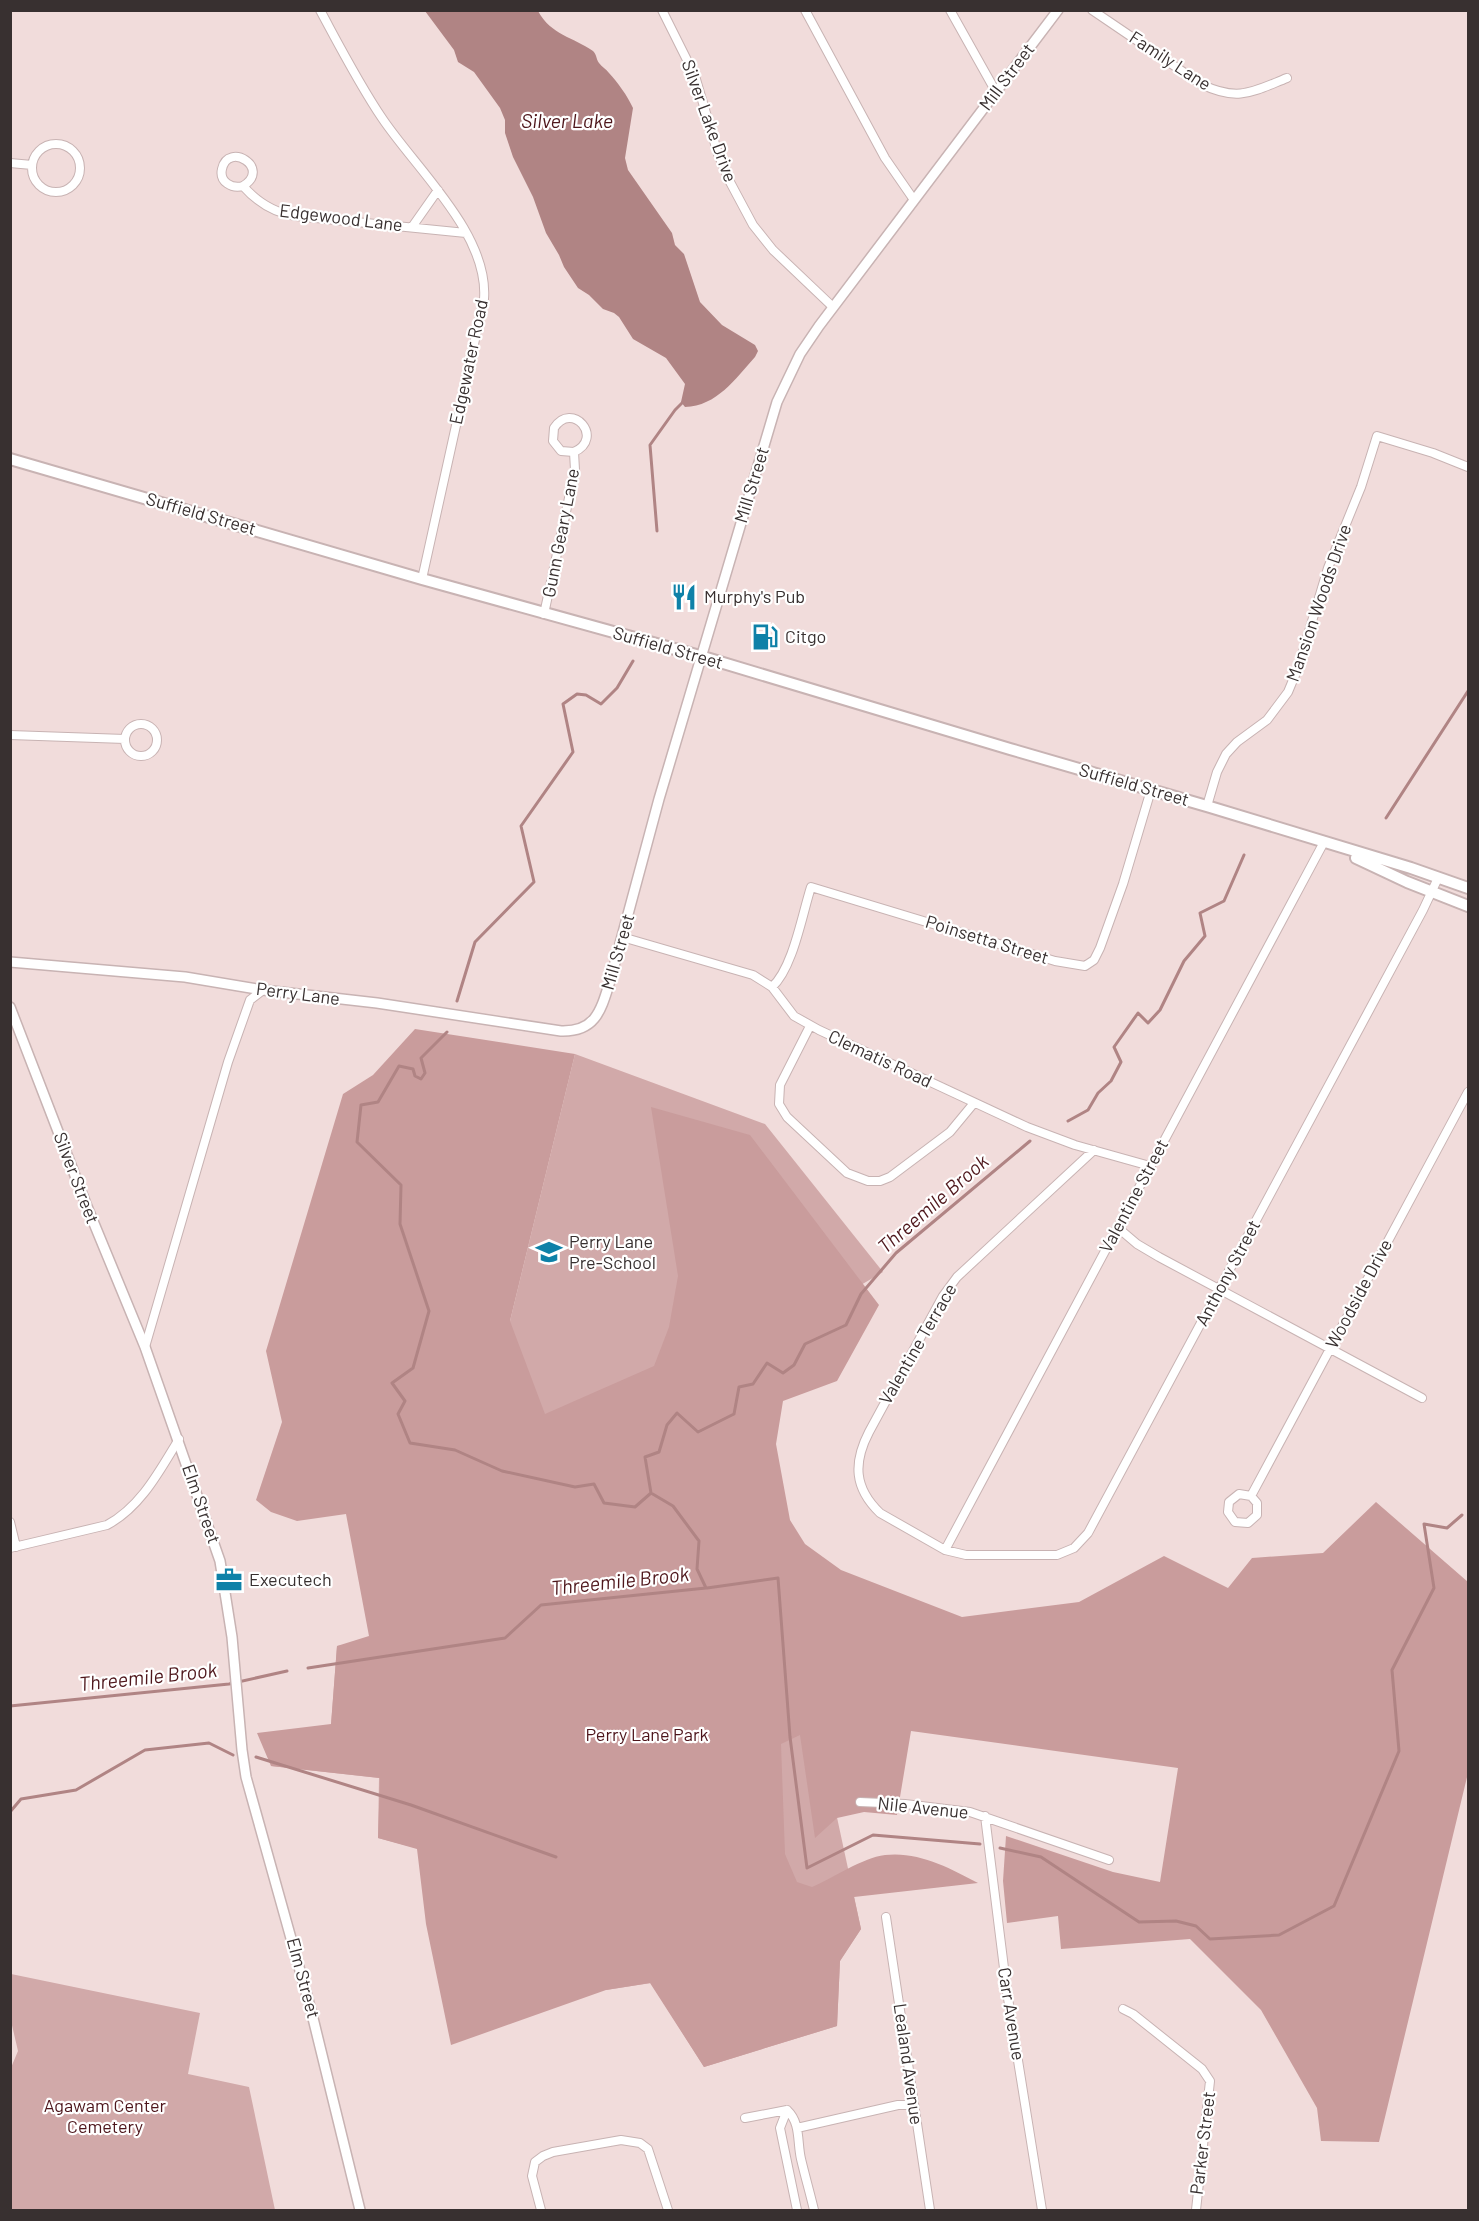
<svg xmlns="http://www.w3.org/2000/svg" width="1479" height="2221" viewBox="0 0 1479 2221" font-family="Barlow,sans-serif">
<rect width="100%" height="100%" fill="#f1dcdb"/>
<!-- green -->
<path fill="#d1a9a9" d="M 575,1054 L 765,1124 L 883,1272 L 738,1357 L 861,1929 L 840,1961 L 837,2026 L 704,2067 L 651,1983 L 606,1990 L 590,1894 L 378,1838 L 379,1778 L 271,1766 L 330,1739 L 337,1646 L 528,1617 L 475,1465 Z
M 11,1974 L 200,2013 L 188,2074 L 249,2087 L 275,2210 L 11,2210 L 10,2070 L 18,2051 L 11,2021 Z"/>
<!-- forest -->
<path fill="#c99c9c" d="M 415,1029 L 575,1054 L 510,1321 L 545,1414 L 654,1366 L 669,1327 L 678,1276 L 651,1107 L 750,1135 L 879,1305 L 837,1381 L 783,1401 L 776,1444 L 790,1520 L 805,1544 L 841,1570 L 962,1617 L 1079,1602 L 1164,1556 L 1228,1588 L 1252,1558 L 1323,1553 L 1376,1502 L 1468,1582 L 1468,1773 L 1379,2142 L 1321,2141 L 1317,2108 L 1261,2010 L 1190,1939 L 1061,1949 L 1058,1916 L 1007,1923 L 1003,1881 L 1006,1836 L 1113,1872 L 1160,1882 L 1178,1768 L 911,1731 L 897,1815 L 864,1812 L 837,1818 L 815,1838 L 800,1735 L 781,1744 L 785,1854 L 797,1882 L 812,1887 C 833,1878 862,1858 885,1855 C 918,1851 950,1868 978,1883 L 854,1897 L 861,1929 L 840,1961 L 837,2026 L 704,2067 L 650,1983 L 606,1990 L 451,2045 L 426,1924 L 417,1849 L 378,1838 L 380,1778 L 271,1766 L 257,1733 L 331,1724 L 337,1646 L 369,1636 L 346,1514 L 297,1521 L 271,1512 L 256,1500 L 282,1422 L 266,1351 L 343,1094 L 373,1075 Z"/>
<!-- water -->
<path fill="#b08484" d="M 425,11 L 538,11 C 551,35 573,37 593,51 C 597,55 596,59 599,63 C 602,67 606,69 609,73 C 618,83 627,95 633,108 L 625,158 L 628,170 L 672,233 L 675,245 L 684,254 L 700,302 L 722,325 L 755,345 L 758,351 L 755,357 C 735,379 717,406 685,407 L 681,402 L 685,384 L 666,358 L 633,339 L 619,317 L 614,313 L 603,309 L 589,295 L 578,288 L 564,267 L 559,255 L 546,233 L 533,197 L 513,157 L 505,133 L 505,120 L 500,108 L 474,72 L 458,62 L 454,50 Z"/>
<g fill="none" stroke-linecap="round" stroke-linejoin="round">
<!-- stream -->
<path stroke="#b08484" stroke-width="3" d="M 657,531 L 650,445 L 675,410 L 683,402
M 1386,818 L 1468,691
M 457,1001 L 475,942 L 534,882 L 521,826 L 573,752 L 563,704 L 577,694 L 586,695 L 601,704 L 617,688 L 633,661
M 447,1032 L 421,1058 L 425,1073 L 421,1079 L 415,1076 L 413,1069 L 399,1066 L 378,1102 L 361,1105 L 357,1142 L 401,1185 L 400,1224 L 429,1311 L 413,1368 L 392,1383 L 405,1401 L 398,1414 L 410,1443 L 455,1450 L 502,1471 L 575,1487 L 594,1484 L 604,1503 L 635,1507 L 651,1493
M 1068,1121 L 1088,1110 L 1098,1093 L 1111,1081 L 1121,1062 L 1114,1047 L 1138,1013 L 1148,1023 L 1160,1010 L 1184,961 L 1205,936 L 1200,913 L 1224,901 L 1244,855
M 707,1588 L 778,1578 L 790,1737 L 807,1868 L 873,1835 L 980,1844
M 308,1668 L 505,1638 L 541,1605 L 706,1588 L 697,1569 L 699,1541 L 673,1506 L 651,1493 L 645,1457 L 659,1452 L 667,1425 L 677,1413 L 698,1432 L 734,1414 L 739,1387 L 753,1384 L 767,1363 L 783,1373 L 794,1365 L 805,1344 L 846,1325 L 861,1294 L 896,1253 L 1030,1141
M 10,1706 L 229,1684 L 287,1671
M 256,1757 L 411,1805 L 556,1857
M 10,1812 L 21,1799 L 76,1790 L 145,1750 L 209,1743 L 233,1755
M 1000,1848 L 1041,1857 L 1139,1922 L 1176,1921 L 1196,1926 L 1210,1939 L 1279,1935 L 1334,1906 L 1399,1751 L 1392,1670 L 1434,1588 L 1424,1524 L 1447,1528 L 1462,1515"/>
<!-- minor casing -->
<g stroke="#c8b3b3" stroke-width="10">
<path id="minor" d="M 320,10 C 340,47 359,84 382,118 C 416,169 489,234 484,299 L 422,579
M 662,10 L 695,76 L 718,154 L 730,182 L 753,225 L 773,250 L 833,307
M 805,10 L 885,158 L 914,200
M 950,10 L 996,92
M 1092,10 L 1201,84 C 1238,102 1252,92 1287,78
M32 168a24 24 0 1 1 48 0a24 24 0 1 1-48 0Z
M 10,163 L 32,165
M 243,186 C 232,189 219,182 222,169 C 228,141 272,168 243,186 C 258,203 274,213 296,216 L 466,233
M 412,227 L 438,190
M 544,614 L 575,470 L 574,452 C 605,438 572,400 554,428 L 553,441 L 561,451 L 574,452
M125 740a16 16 0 1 1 32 0a16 16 0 1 1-32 0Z
M 10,735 L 125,739
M 1207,806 L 1217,772 L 1226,754 L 1237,742 L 1267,720 L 1288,692 L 1298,668 L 1328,568 L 1361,487 L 1377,436 L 1433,453 L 1468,467
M 622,937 L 753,975 L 772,987 L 794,1016 L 819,1030 L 1027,1127 L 1075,1145 L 1150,1166
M 772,987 C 793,968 802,915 811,887 L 1055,961 L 1085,966 L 1094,960 L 1100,948 L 1123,884 L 1151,790
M 810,1026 L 780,1085 L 779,1104 L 787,1117 L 847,1173 L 868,1181 L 880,1181 L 890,1177 L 950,1132 L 974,1103
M 1094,1150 L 957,1277 L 943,1296 L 869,1432 C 853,1463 854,1488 880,1513 L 945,1550 L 966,1555 L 1057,1555 L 1074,1548 L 1088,1533 L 1423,910 L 1438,878
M 1117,1227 L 1137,1244 L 1159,1257 L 1422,1398
M 145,1347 L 228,1062 L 250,1000 L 263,990
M 1251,1496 L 1257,1503 L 1257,1515 L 1248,1523 L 1235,1522 L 1228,1512 L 1229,1502 L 1239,1494 L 1251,1496 L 1468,1092
M 10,1522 L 16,1547
M 10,1548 L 107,1525 C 141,1507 160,1470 179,1439
M 945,1550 L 1324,842
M 860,1802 L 905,1804 L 970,1812 L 1109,1860
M 985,1816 L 1007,1992 L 1042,2210
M 886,1917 L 930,2210
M 1123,2009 L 1133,2014 L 1202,2069 L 1210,2081 L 1196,2210
M 787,2110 C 801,2123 797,2142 801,2159 C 805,2176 810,2193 814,2210
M 787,2110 L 780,2128 L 797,2210
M 745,2118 L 787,2110
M 797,2128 L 898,2105 L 914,2105
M 541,2210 L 532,2176 L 535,2162 L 543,2156 L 553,2152 L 621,2140 L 640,2143 L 648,2149 L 668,2210"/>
</g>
<!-- tertiary casing -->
<g stroke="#c8b3b3" stroke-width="12">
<path id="tertiary" d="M 10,962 L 185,977 L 263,990 L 377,1003 L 561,1031 C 596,1032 601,1010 610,981 L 659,799 L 777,402 L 800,354 L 819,326 L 1058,10
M 10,1007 L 86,1204 L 145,1347 L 220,1561 L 232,1637 L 242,1750 L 246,1777 L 311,2010 L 360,2210"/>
</g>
<!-- secondary casing -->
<g stroke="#c8b3b3" stroke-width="14">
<path id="secondary" d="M 10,459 L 422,579 L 700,656 L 1010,749 L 1210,807 L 1411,868 L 1468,888
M 1356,858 L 1407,882 L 1468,906"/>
</g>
<!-- minor -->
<use href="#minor" stroke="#fff" stroke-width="8"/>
<!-- tertiary -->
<use href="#tertiary" stroke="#fff" stroke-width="9"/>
<!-- secondary -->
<use href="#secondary" stroke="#fff" stroke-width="10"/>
</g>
<!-- icons -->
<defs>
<g id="restaurant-bare" transform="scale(2.07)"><path d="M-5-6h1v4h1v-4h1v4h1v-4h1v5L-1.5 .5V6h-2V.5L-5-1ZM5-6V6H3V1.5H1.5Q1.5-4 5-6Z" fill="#0e81a8" stroke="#fff" stroke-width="2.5" paint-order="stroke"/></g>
<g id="fuel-bare" transform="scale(2.07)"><path d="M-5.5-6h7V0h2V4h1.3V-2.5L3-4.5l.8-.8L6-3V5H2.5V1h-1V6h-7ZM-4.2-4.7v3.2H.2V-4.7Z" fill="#0e81a8" stroke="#fff" stroke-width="2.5" paint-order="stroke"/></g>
<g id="school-bare" transform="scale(2.07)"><path d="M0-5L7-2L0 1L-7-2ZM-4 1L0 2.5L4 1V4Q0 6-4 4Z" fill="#0e81a8" stroke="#fff" stroke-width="2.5" paint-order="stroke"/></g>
<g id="office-bare" transform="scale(2.07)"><path d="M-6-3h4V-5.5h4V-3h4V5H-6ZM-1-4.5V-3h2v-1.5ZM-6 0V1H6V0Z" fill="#0e81a8" stroke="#fff" stroke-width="2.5" paint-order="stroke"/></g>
</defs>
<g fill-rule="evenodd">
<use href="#restaurant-bare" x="684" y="597"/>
<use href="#fuel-bare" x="765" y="637"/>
<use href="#school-bare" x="549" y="1252"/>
<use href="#office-bare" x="229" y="1580"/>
</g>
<g text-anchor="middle" stroke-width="4.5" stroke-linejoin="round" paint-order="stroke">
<!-- street labels -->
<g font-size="18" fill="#383030" stroke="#fff">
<text transform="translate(1170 61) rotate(33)" y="6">Family Lane</text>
<text transform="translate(1007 77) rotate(-53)" y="6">Mill Street</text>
<text transform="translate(709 121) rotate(70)" y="6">Silver Lake Drive</text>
<text transform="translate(341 218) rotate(7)" y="6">Edgewood Lane</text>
<text transform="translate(469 362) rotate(-78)" y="6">Edgewater Road</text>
<text transform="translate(752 485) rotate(-73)" y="6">Mill Street</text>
<text transform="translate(201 514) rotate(16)" y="6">Suffield Street</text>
<text transform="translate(561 533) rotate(-79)" y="6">Gunn Geary Lane</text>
<text transform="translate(1319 603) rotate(-71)" y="6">Mansion Woods Drive</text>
<text transform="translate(668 648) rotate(16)" y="6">Suffield Street</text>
<text transform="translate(1134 785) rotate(16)" y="6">Suffield Street</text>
<text transform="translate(987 940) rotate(17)" y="6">Poinsetta Street</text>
<text transform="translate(618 952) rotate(-74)" y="6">Mill Street</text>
<text transform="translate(298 994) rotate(7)" y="6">Perry Lane</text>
<text transform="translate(880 1059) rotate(25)" y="6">Clematis Road</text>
<text transform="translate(76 1178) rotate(69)" y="6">Silver Street</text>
<text transform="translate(1134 1196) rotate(-62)" y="6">Valentine Street</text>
<text transform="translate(1228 1273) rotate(-62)" y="6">Anthony Street</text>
<text transform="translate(1359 1294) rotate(-62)" y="6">Woodside Drive</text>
<text transform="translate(918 1344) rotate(-60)" y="6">Valentine Terrace</text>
<text transform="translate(201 1504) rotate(71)" y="6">Elm Street</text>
<text transform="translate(923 1808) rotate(6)" y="6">Nile Avenue</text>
<text transform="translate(303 1978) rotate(75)" y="6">Elm Street</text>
<text transform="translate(1011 2014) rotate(81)" y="6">Carr Avenue</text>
<text transform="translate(908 2064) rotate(82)" y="6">Lealand Avenue</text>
<text transform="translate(1203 2143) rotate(-83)" y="6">Parker Street</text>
</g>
<!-- poi labels -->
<g font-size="18" fill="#383030" stroke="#fff" text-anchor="start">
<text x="704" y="603">Murphy's Pub</text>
<text x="785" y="643">Citgo</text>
<text x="569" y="1248">Perry Lane<tspan x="569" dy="21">Pre-School</tspan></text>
<text x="249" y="1586">Executech</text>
</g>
<!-- park labels -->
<g font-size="18" fill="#4c141a" stroke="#fff">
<text x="647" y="1741">Perry Lane Park</text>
<text x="105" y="2112">Agawam Center<tspan x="105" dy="21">Cemetery</tspan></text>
</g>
<!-- water labels -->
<g font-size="20" font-style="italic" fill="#4e161b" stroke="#fff">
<text x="567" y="128">Silver Lake</text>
<text transform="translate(933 1204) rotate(-41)" y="7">Threemile Brook</text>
<text transform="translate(620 1581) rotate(-6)" y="7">Threemile Brook</text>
<text transform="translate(148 1677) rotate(-6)" y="7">Threemile Brook</text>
</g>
</g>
<!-- border -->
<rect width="1479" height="2221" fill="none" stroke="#383030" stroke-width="24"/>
</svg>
